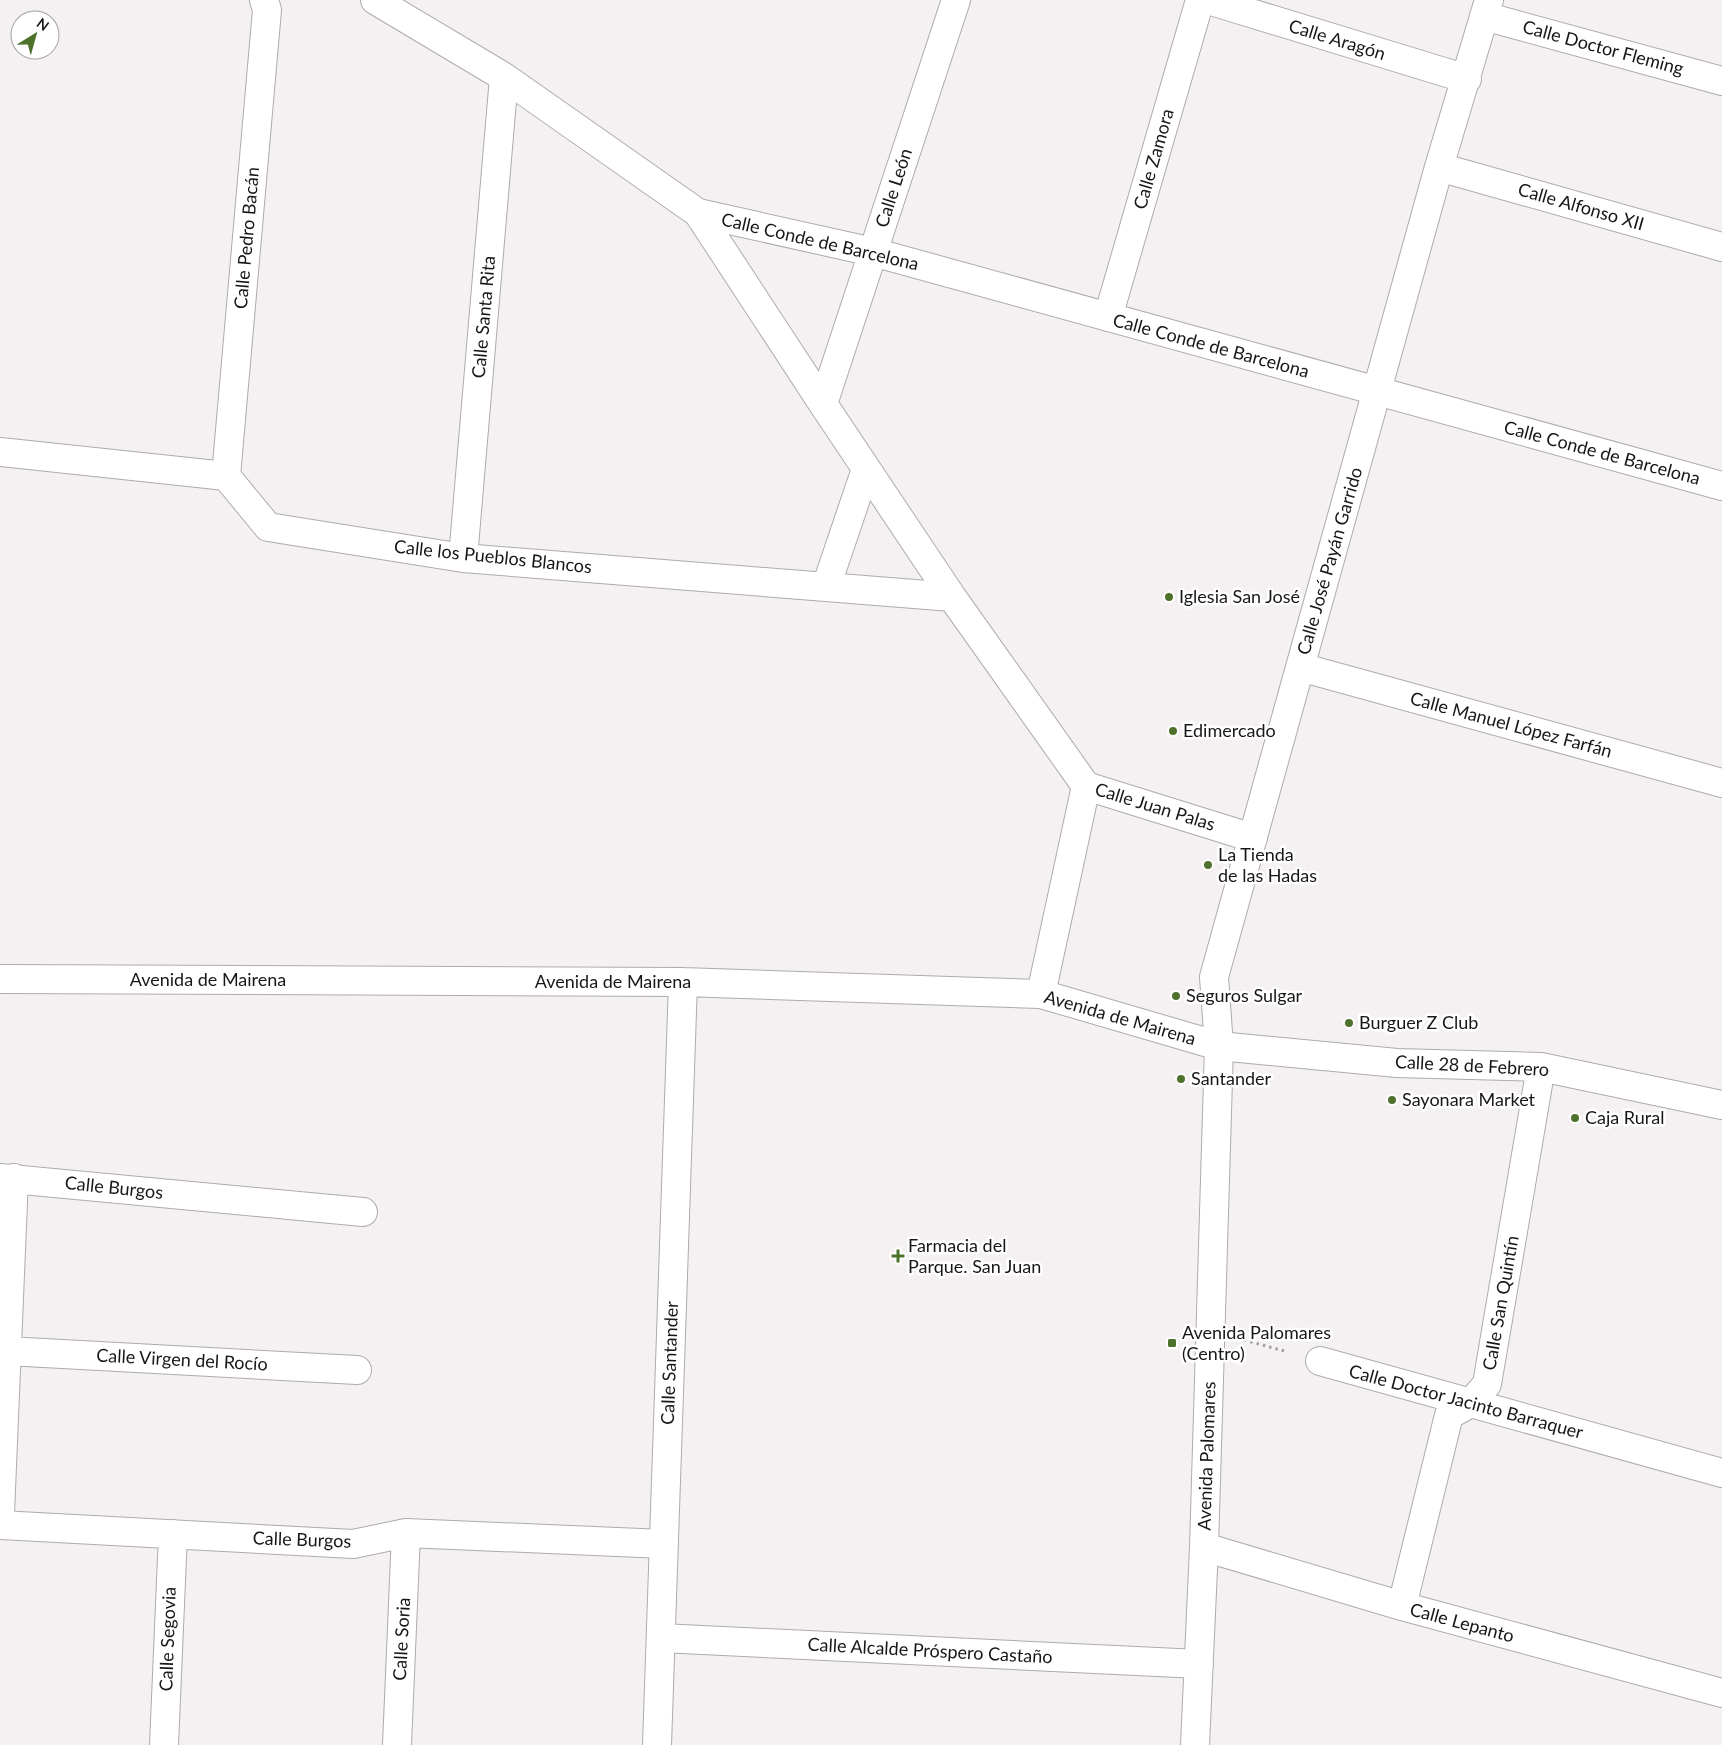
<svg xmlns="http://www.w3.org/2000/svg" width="1722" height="1745" viewBox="0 0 1722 1745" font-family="Lato,sans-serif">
<rect width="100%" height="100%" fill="#f5f1f2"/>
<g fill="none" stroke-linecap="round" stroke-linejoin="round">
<!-- minor casing -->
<g stroke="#aeabab" stroke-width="30">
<path id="minor" d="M 375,0 L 504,77 L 698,213 L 823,404 L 952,597 L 1086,786 L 1041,994
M 1208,0 L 1467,79
M 1484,16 L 1722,81
M 1439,167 L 1722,247
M 698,213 L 873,252 L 1722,486
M 1108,317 L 1200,0
M 823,404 L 956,0
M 0,452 L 226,476 L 268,527 L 463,558 L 952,597
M 226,476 L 267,10 L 264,0
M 463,558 L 504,77
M 826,587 L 866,469
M 1300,667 L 1722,783
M 1086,786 L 1253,838
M 0,979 L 683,982 L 1041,994 L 1219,1046 L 1397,1063 L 1541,1067 L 1722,1105
M 0,1178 L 363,1212
M 7,1351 L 357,1370
M 1320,1361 L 1722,1473
M 0,1514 L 14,1178
M 0,1525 L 353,1544 L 406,1533 L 664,1544
M 1204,1547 L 1402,1606 L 1722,1693
M 1402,1606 L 1449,1415 L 1471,1403 L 1487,1384 L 1541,1067
M 661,1638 L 1199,1664
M 164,1745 L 173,1534
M 397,1745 L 406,1533
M 657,1745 L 683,982
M 1195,1745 L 1204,1547 L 1219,1046 L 1214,977 L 1439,167 L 1489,0"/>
</g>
<!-- path -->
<path stroke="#a3a0a1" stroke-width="3" stroke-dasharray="2.5 4" stroke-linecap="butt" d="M 1244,1340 L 1288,1352"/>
<!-- minor -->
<use href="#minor" stroke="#fff" stroke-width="28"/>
</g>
<!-- markers -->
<g fill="#4e722b" stroke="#fff" stroke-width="2">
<circle cx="1169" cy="597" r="5"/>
<circle cx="1173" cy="731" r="5"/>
<circle cx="1208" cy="865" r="5"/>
<circle cx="1176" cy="996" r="5"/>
<circle cx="1349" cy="1023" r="5"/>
<circle cx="1181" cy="1079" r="5"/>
<circle cx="1392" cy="1100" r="5"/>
<circle cx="1575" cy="1118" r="5"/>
<path d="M895.5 1248.5h5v5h5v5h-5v5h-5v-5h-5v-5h5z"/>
<rect x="1167" y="1338" width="10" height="10" rx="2.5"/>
</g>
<g text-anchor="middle" stroke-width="5" stroke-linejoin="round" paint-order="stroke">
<!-- street labels -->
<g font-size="18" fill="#181717" stroke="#fff">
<text transform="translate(1337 40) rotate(17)" y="6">Calle Aragón</text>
<text transform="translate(1603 48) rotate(15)" y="6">Calle Doctor Fleming</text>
<text transform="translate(1154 159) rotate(-74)" y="6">Calle Zamora</text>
<text transform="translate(894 188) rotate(-72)" y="6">Calle León</text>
<text transform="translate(1581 207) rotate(16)" y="6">Calle Alfonso XII</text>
<text transform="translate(247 238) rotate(-85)" y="6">Calle Pedro Bacán</text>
<text transform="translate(820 242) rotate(13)" y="6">Calle Conde de Barcelona</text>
<text transform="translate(484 317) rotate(-85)" y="6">Calle Santa Rita</text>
<text transform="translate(1211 346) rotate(15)" y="6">Calle Conde de Barcelona</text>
<text transform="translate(1602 453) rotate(15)" y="6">Calle Conde de Barcelona</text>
<text transform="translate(493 557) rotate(6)" y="6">Calle los Pueblos Blancos</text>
<text transform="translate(1330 561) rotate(-74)" y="6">Calle José Payán Garrido</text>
<text transform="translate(1511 725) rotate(15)" y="6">Calle Manuel López Farfán</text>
<text transform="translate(1155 807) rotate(17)" y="6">Calle Juan Palas</text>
<text x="208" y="986">Avenida de Mairena</text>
<text x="613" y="988">Avenida de Mairena</text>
<text transform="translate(1120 1018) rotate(16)" y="6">Avenida de Mairena</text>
<text transform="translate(1472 1066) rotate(3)" y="6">Calle 28 de Febrero</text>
<text transform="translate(114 1188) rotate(6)" y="6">Calle Burgos</text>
<text transform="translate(1501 1303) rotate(-80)" y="6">Calle San Quintín</text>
<text transform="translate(182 1360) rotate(3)" y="6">Calle Virgen del Rocío</text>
<text transform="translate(670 1363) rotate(-88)" y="6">Calle Santander</text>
<text transform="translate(1466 1402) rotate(15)" y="6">Calle Doctor Jacinto Barraquer</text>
<text transform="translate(1207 1456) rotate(-88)" y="6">Avenida Palomares</text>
<text transform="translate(302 1540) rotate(2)" y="6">Calle Burgos</text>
<text transform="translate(1462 1623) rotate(15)" y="6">Calle Lepanto</text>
<text transform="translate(168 1639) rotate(-88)" y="6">Calle Segovia</text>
<text transform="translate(402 1639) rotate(-87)" y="6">Calle Soria</text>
<text transform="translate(930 1651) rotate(3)" y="6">Calle Alcalde Próspero Castaño</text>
</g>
<!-- poi labels -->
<g font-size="18" fill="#181717" stroke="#fff" text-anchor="start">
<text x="1179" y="603">Iglesia San José</text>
<text x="1183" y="737">Edimercado</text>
<text x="1218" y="861">La Tienda<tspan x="1218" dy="21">de las Hadas</tspan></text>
<text x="1186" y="1002">Seguros Sulgar</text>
<text x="1359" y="1029">Burguer Z Club</text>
<text x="1191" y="1085">Santander</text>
<text x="1402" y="1106">Sayonara Market</text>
<text x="1585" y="1124">Caja Rural</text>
<text x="908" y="1252">Farmacia del<tspan x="908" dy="21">Parque. San Juan</tspan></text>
<text x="1182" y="1339">Avenida Palomares<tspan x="1182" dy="21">(Centro)</tspan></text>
</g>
</g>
<!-- north arrow -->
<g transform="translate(35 35) rotate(37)"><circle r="24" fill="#ffffff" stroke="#a3a2a2"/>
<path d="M0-4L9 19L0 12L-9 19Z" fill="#4e722b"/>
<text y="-8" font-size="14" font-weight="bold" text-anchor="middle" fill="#181717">N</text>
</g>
</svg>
